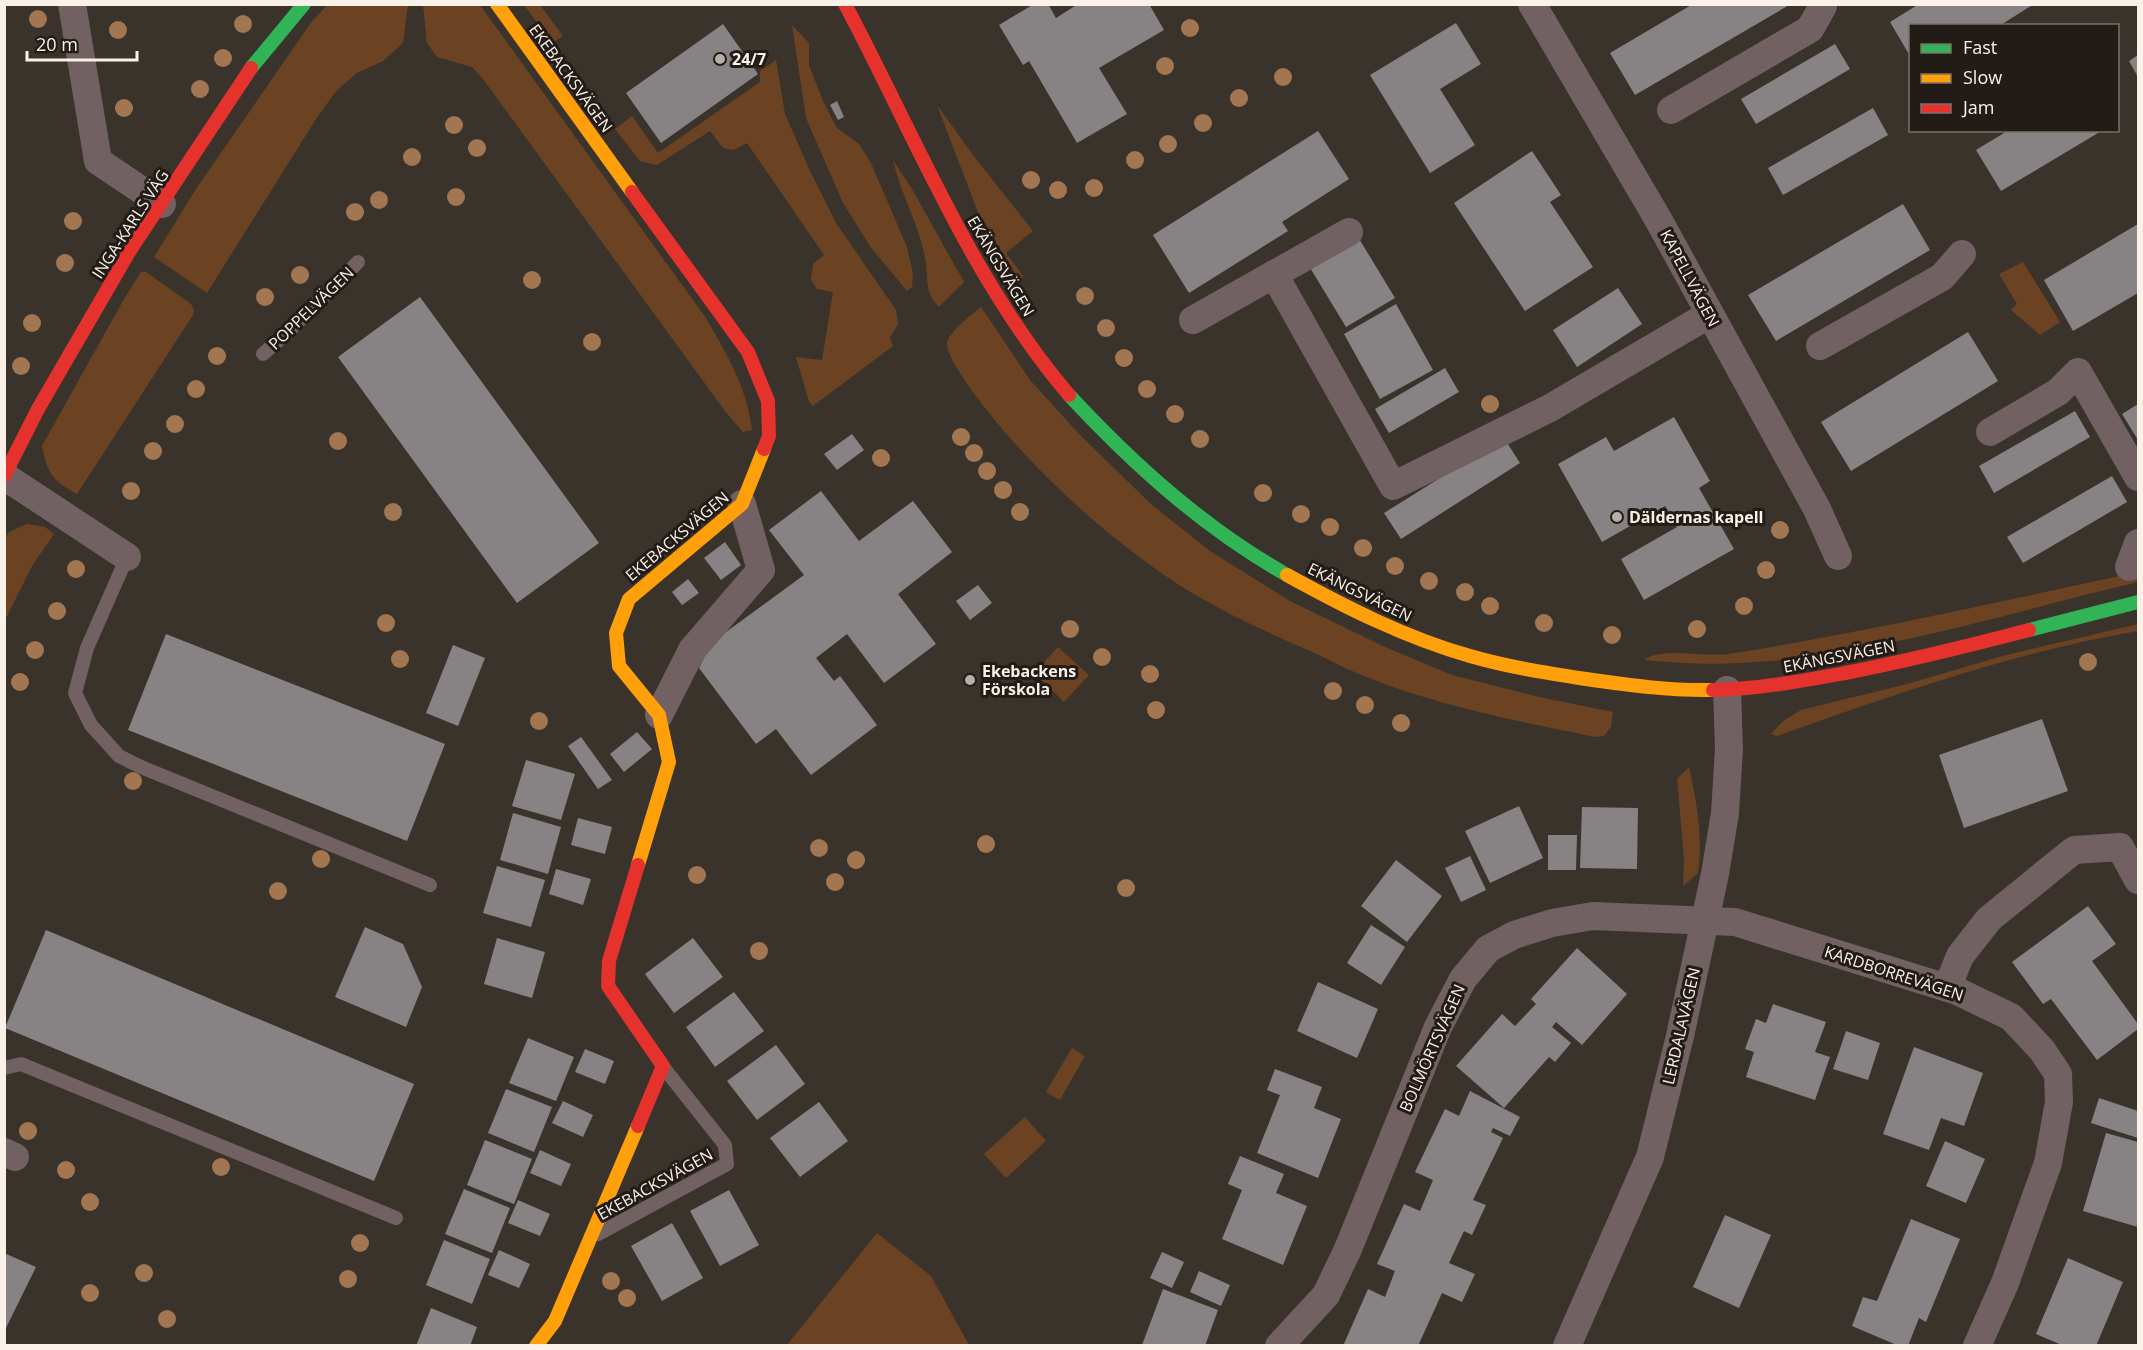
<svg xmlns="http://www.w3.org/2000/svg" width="2143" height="1350" viewBox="0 0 2143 1350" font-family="'Open Sans',sans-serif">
<rect width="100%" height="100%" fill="#3a332c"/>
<!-- green -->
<path fill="#6b4322" d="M 328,4 L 408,5 L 403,43 L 383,61 L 357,73 L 336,91 L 316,119 L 207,293 L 154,257 L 196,189 L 310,24 Z
M 423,5 L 480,5 L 706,318 C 727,355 747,387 752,430 L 743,432 L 725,411 L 483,79 L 472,67 L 437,57 L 427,43 Z
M 524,5 L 540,5 L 563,36 L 552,43 Z
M 792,25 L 809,43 L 809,65 L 823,101 L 837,128 L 859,144 L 871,163 L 907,247 L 913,274 L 912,287 L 907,291 L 872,249 L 843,203 L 806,118 Z
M 776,60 L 785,114 L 810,171 L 836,223 L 896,310 L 898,324 L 890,338 L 893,346 L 813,406 L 809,402 L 796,357 L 822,360 L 833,292 L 817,289 L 811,280 L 813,264 L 824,255 L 747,143 L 734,150 L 723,148 L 710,131 L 657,165 L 640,161 L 615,129 L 632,116 L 658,153 L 760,82 L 760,71 Z
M 937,105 L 973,155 L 1033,231 L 1006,253 L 1023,276 L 1021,283 L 979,215 Z
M 893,160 L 912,189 L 964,282 L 939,307 C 925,294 928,280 926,263 C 921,228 901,196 893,160 Z
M 2023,262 L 2060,322 L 2040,335 L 2011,310 L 2017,304 L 1999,274 Z
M 141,272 L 146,272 L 191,304 L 194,310 L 193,315 L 77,494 C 51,480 48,473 42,446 L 124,299 Z
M 981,307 L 1030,380 L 1080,435 L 1152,505 L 1210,551 L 1290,601 L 1385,647 L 1452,675 L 1539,697 L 1613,712 L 1611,727 L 1604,736 L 1596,737 C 1516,721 1434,705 1359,674 C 1342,667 1326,658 1310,651 C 1264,631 1218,610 1176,583 C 1108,538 1036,473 986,409 C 977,398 945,356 947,343 C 949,332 972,314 981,307 Z
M 27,524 L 45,527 L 54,534 L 32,566 L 5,620 L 5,538 L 9,532 Z
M 2138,572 L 2138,582 C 2007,613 1876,656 1740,663 C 1708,665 1676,663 1644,660 C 1665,646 1703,658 1729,654 C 1866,632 2002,601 2138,572 Z
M 2138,624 L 2138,631 C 2015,652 1895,694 1777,736 L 1771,734 L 1783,721 L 1801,710 L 1907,684 L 2006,655 Z
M 1058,647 L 1089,675 L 1064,702 L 1034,673 Z
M 1689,767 C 1697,804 1703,835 1698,873 L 1683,886 L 1684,858 L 1677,779 Z
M 1072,1048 L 1085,1056 L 1060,1100 L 1046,1092 Z
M 1025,1117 L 1046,1141 L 1006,1178 L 984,1154 Z
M 877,1233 L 931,1276 L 969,1345 L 787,1345 Z"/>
<!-- building -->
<path fill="#878384" d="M 1034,4 L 1048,4 L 1056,18 L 1078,4 L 1149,4 L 1164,30 L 1099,68 L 1127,114 L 1077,143 L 1029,61 L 1023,65 L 999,25 Z
M 1693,4 L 1791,4 L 1635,95 L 1610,53 Z
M 1919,4 L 2034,4 L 1999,26 L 1910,26 L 1910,56 L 1890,22 Z
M 1456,23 L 1481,64 L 1440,89 L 1475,145 L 1430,173 L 1370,75 Z
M 723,24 L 758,74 L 661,143 L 626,93 Z
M 1835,44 L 1850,69 L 1756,124 L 1741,99 Z
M 2138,55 L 2138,77 L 2129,61 Z
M 837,101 L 844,117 L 838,120 L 830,105 Z
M 1873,108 L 1888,135 L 1783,195 L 1768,168 Z
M 2009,130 L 2103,130 L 2001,191 L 1976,150 Z
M 1318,131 L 1349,179 L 1282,222 L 1288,231 L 1189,293 L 1153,235 Z
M 1532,151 L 1561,195 L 1550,202 L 1593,267 L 1525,311 L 1454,203 Z
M 1903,204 L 1930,250 L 1776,341 L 1748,295 Z
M 2138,224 L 2138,293 L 2073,331 L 2044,280 Z
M 1358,237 L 1395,298 L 1346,327 L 1309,266 Z
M 1618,288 L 1642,324 L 1577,367 L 1553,330 Z
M 420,297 L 599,543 L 517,603 L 338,357 Z
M 1396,304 L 1433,370 L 1380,399 L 1344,334 Z
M 1968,332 L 1998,381 L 1851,471 L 1821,422 Z
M 1445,368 L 1459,392 L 1389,433 L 1375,409 Z
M 2138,404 L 2138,440 L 2122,414 Z
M 2075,411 L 2090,437 L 1994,493 L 1979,466 Z
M 1674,417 L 1710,481 L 1699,488 L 1734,549 L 1644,600 L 1621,559 L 1677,527 L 1665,506 L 1602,542 L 1558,464 L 1606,437 L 1614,451 Z
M 852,434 L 864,450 L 837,470 L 824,454 Z
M 1504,438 L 1520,463 L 1401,539 L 1384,513 Z
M 2112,476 L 2127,502 L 2023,563 L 2007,537 Z
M 821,491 L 859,541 L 913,501 L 952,552 L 898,594 L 936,644 L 884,683 L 847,634 L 816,658 L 834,681 L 840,676 L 877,725 L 811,775 L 776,729 L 756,744 L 699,668 L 711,643 L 804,575 L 769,530 Z
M 725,542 L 741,565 L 721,580 L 704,558 Z
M 688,579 L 699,593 L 682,605 L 672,592 Z
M 978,585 L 992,603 L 970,620 L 956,601 Z
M 166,634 L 445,744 L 407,841 L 128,730 Z
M 453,645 L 485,658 L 458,726 L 426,713 Z
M 2042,719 L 2068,791 L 1964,828 L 1939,755 Z
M 637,732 L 652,749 L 624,772 L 610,754 Z
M 581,737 L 612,780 L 598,789 L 568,746 Z
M 526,760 L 575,774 L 561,820 L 512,806 Z
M 1519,806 L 1543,858 L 1490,883 L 1465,831 Z
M 1582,807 L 1638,808 L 1637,869 L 1580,868 Z
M 513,813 L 561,827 L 548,874 L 500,860 Z
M 578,818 L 612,827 L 605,854 L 571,845 Z
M 1548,835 L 1577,835 L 1576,870 L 1548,870 Z
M 1470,856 L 1486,890 L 1461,902 L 1445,868 Z
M 1396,860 L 1442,896 L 1407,942 L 1361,906 Z
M 497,866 L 545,880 L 531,927 L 483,913 Z
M 556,869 L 591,879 L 583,905 L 549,894 Z
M 2088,906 L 2116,944 L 2092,961 L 2138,1024 L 2138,1029 L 2097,1060 L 2051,999 L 2043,1004 L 2012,962 Z
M 1371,925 L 1405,947 L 1381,985 L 1347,963 Z
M 365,927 L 403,944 L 422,987 L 406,1027 L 335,997 Z
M 46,930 L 414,1084 L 374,1181 L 5,1028 Z
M 497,938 L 545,952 L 532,998 L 484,984 Z
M 693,938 L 723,977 L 674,1013 L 645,974 Z
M 1577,948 L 1627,994 L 1582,1045 L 1556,1022 L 1552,1027 L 1571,1043 L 1555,1062 L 1549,1057 L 1504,1108 L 1456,1066 L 1502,1014 L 1515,1026 L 1536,1004 L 1531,999 Z
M 1318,982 L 1378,1009 L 1357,1058 L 1297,1031 Z
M 734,992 L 764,1031 L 715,1067 L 686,1027 Z
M 1773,1004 L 1826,1022 L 1815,1052 L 1830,1057 L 1815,1100 L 1746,1077 L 1754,1052 L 1745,1049 L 1756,1019 L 1766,1023 Z
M 1846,1031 L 1880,1043 L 1868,1080 L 1833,1069 Z
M 528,1038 L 574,1057 L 556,1101 L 509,1083 Z
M 776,1045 L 805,1084 L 757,1120 L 727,1081 Z
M 1914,1047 L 1983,1073 L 1964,1126 L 1941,1118 L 1929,1150 L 1883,1134 Z
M 585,1049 L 614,1061 L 605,1084 L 575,1072 Z
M 1275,1069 L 1322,1087 L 1314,1108 L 1341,1119 L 1318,1178 L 1257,1153 L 1280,1095 L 1267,1090 Z
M 506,1089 L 552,1107 L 534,1152 L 488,1133 Z
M 1470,1091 L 1520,1117 L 1510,1136 L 1493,1128 L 1491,1132 L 1503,1138 L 1473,1200 L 1486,1205 L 1472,1235 L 1464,1231 L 1449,1263 L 1475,1274 L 1462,1302 L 1442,1293 L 1418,1346 L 1343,1346 L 1368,1289 L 1385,1297 L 1395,1271 L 1377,1264 L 1404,1204 L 1420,1211 L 1433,1180 L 1415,1172 L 1445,1109 L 1459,1116 Z
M 2099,1098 L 2138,1111 L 2138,1138 L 2091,1123 Z
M 563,1101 L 593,1115 L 583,1137 L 552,1123 Z
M 819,1102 L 848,1141 L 800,1177 L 770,1138 Z
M 2106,1133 L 2138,1142 L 2138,1227 L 2083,1211 Z
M 485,1140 L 532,1159 L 514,1204 L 467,1185 Z
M 1945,1141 L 1985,1159 L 1966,1203 L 1926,1186 Z
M 540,1150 L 571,1164 L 561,1186 L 530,1173 Z
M 1240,1156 L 1284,1174 L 1276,1193 L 1307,1206 L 1283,1265 L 1222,1239 L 1242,1190 L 1228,1184 Z
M 464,1189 L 510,1208 L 492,1253 L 445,1234 Z
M 729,1190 L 759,1245 L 720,1266 L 690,1211 Z
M 518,1200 L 550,1214 L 540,1236 L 508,1223 Z
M 1725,1215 L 1771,1235 L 1739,1308 L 1693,1287 Z
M 1911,1219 L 1960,1239 L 1926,1322 L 1919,1318 L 1908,1346 L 1899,1346 L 1852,1326 L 1863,1297 L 1877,1301 Z
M 672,1223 L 703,1278 L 662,1301 L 631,1246 Z
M 444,1240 L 490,1259 L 472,1304 L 426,1285 Z
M 499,1250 L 530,1264 L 519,1288 L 488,1275 Z
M 1162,1252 L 1184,1262 L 1172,1288 L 1150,1278 Z
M 4,1253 L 36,1267 L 4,1332 Z
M 2068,1258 L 2123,1282 L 2096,1346 L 2064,1346 L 2036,1334 Z
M 1199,1271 L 1230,1285 L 1221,1306 L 1190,1292 Z
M 1163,1289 L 1218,1310 L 1205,1346 L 1142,1345 Z
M 431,1308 L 477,1327 L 470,1346 L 416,1346 Z"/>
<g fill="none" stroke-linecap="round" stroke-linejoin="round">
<!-- lane -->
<path stroke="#716163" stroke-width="14" d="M 263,354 L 288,332 L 358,262
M 127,557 L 87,648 L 75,693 L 91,725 L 119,756 L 141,767 L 430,885
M 4,1068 L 21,1064 L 396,1218
M 598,1234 L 727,1164 L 725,1145 L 664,1068"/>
<!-- street -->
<path stroke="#716163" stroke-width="28" d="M 72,4 L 98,161 L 162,204
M 1532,4 L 1658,219 L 1817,509 L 1838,556
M 1671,110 L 1810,29 L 1823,6
M 1274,274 L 1393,486 L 1550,408 L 1710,314
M 1193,320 L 1349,232
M 1820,346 L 1942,277 L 1962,254
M 1990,432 L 2058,392 L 2078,372 L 2138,477
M 4,476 L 127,557
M 2129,567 L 2138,543
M 659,715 L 692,650 L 761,570 L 742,504
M 1947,988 L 1960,956 L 1989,919 L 2074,850 L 2120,847 L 2138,880
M 4,1152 L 15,1157
M 1279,1346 L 1326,1295 L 1348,1249 L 1438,1027 L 1463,979 L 1488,949 L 1514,935 L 1552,923 L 1593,916 L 1735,922 L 1957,991 L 2011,1017 L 2042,1050 L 2058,1074 L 2059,1102 L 2048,1163 L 2005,1283 L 1977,1346
M 1567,1346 L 1650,1157 L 1680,1036 L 1715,874 L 1725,813 L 1729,749 L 1727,690"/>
<!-- fast -->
<path stroke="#30b455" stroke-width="14" d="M 251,68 L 304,4
M 1069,395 C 1134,465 1204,528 1287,575
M 2029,630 L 2138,602"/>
<!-- slow -->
<path stroke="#ff9f0a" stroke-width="14" d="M 497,4 L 632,192
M 1287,575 C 1345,607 1406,638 1470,656 C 1508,667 1547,673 1586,679 C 1628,685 1670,691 1713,690
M 638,865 L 669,762 L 659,715 L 619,666 L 616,633 L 629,599 L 742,504 L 764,449
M 536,1346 L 555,1321 L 638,1126"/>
<!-- jam -->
<path stroke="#e5322d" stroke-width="14" d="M 845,4 C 915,136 971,280 1069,395
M 632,192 L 748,352 L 768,401 L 769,436 L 764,449
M 4,476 L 38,409 L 129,252 L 251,68
M 1713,690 C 1758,689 1801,681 1845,673 C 1907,661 1968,646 2029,630
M 638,1126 L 663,1066 L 608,986 L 609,961 L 638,865"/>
</g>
<!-- trees -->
<g fill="#a27650">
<circle cx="38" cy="19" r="9"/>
<circle cx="243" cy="24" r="9"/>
<circle cx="1190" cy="28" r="9"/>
<circle cx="118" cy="30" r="9"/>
<circle cx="223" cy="58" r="9"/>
<circle cx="1165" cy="66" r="9"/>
<circle cx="1283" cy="77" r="9"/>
<circle cx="200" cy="89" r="9"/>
<circle cx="1239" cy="98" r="9"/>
<circle cx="124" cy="108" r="9"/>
<circle cx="1203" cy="123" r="9"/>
<circle cx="454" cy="125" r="9"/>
<circle cx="1168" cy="144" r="9"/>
<circle cx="477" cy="148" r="9"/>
<circle cx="412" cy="157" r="9"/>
<circle cx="1135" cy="160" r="9"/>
<circle cx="1031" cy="180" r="9"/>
<circle cx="1094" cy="188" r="9"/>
<circle cx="1058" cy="190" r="9"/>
<circle cx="456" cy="197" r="9"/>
<circle cx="379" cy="200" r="9"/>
<circle cx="355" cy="212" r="9"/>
<circle cx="73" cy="221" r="9"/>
<circle cx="65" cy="263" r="9"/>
<circle cx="300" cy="275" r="9"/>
<circle cx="532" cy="280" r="9"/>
<circle cx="1085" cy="296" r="9"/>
<circle cx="265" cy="297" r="9"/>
<circle cx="32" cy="323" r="9"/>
<circle cx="1106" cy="328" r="9"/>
<circle cx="592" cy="342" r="9"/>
<circle cx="217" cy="356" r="9"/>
<circle cx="1124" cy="358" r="9"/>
<circle cx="21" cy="366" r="9"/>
<circle cx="196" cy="389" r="9"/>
<circle cx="1147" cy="389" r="9"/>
<circle cx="1490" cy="404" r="9"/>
<circle cx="1175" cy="414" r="9"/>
<circle cx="175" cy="424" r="9"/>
<circle cx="961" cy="437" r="9"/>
<circle cx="1200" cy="439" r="9"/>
<circle cx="338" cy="441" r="9"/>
<circle cx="153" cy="451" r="9"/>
<circle cx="974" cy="453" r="9"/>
<circle cx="881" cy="458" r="9"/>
<circle cx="987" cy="471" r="9"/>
<circle cx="1003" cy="490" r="9"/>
<circle cx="131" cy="491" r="9"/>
<circle cx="1263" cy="493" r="9"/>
<circle cx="393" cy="512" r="9"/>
<circle cx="1020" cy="512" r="9"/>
<circle cx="1301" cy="514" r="9"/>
<circle cx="1330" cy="527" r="9"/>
<circle cx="1780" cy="530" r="9"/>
<circle cx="1363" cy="548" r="9"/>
<circle cx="1395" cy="566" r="9"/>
<circle cx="76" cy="569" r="9"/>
<circle cx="1766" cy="570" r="9"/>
<circle cx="1429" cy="581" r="9"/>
<circle cx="1465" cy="592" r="9"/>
<circle cx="1490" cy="606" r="9"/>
<circle cx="1744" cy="606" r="9"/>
<circle cx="57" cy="611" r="9"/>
<circle cx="386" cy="623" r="9"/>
<circle cx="1544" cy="623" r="9"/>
<circle cx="1070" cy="629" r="9"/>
<circle cx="1697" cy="629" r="9"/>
<circle cx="1612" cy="635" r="9"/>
<circle cx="35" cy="650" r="9"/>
<circle cx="1102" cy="657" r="9"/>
<circle cx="400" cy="659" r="9"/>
<circle cx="2088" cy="662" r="9"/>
<circle cx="1150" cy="674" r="9"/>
<circle cx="20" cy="682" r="9"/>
<circle cx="1333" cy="691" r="9"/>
<circle cx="1365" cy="705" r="9"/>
<circle cx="1156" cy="710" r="9"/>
<circle cx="539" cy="721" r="9"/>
<circle cx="1401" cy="723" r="9"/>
<circle cx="133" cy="781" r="9"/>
<circle cx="986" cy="844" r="9"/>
<circle cx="819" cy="848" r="9"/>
<circle cx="321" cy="859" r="9"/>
<circle cx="856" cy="860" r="9"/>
<circle cx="697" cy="875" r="9"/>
<circle cx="835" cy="882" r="9"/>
<circle cx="1126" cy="888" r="9"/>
<circle cx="278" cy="891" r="9"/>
<circle cx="759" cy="951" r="9"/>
<circle cx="28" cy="1131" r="9"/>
<circle cx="221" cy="1167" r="9"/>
<circle cx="66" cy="1170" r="9"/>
<circle cx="90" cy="1202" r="9"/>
<circle cx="360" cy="1243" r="9"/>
<circle cx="144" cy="1273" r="9"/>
<circle cx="348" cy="1279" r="9"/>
<circle cx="611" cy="1281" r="9"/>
<circle cx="90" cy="1293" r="9"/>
<circle cx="627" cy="1298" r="9"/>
<circle cx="167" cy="1319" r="9"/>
</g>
<!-- markers -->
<g fill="#b7aea7" stroke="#221b16" stroke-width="2">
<circle cx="720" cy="59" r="6"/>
<circle cx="1617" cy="517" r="6"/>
<circle cx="970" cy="680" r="6"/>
</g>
<g text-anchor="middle" stroke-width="6" stroke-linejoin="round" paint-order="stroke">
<!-- poi labels -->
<g font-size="16" font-weight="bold" fill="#faf1e9" stroke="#221b16" text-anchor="start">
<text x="732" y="65">24/7</text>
<text x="1629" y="523">Däldernas kapell</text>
<text x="982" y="677">Ekebackens<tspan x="982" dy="18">Förskola</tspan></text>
</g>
<!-- street labels -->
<g font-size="16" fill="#faf1e9" stroke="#221b16">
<text transform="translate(571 78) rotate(54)" y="6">EKEBACKSVÄGEN</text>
<text transform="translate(130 224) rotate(-57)" y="6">INGA-KARLS VÄG</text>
<text transform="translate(1001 266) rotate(59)" y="6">EKÄNGSVÄGEN</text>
<text transform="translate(1690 278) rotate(62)" y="6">KAPELLVÄGEN</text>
<text transform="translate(311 308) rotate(-44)" y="6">POPPELVÄGEN</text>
<text transform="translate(677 536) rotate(-40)" y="6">EKEBACKSVÄGEN</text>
<text transform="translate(1360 592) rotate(26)" y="6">EKÄNGSVÄGEN</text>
<text transform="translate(1839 656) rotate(-11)" y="6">EKÄNGSVÄGEN</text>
<text transform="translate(1894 973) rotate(18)" y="6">KARDBORREVÄGEN</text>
<text transform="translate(1681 1026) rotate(-77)" y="6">LERDALAVÄGEN</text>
<text transform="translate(1432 1048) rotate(-66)" y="6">BOLMÖRTSVÄGEN</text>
<text transform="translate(655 1184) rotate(-29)" y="6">EKEBACKSVÄGEN</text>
</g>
</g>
<!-- border -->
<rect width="2143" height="1350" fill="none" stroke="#faf1e9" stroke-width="12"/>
<!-- legend -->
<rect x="1909" y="24" width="210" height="108" fill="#221b16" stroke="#78716a" stroke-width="1.5"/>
<rect x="1921" y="44" width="30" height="9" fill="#30b455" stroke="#78716a" stroke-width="1.5"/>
<text x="1963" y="54" font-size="18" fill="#faf1e9">Fast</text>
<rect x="1921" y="74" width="30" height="9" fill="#ff9f0a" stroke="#78716a" stroke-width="1.5"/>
<text x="1963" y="84" font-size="18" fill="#faf1e9">Slow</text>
<rect x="1921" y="104" width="30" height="9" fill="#e5322d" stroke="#78716a" stroke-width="1.5"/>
<text x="1963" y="114" font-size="18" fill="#faf1e9">Jam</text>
<!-- scale -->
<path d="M27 51v9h110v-9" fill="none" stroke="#faf1e9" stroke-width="3"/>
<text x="36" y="51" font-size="18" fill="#faf1e9" stroke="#221b16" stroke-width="4.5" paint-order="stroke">20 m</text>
</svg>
